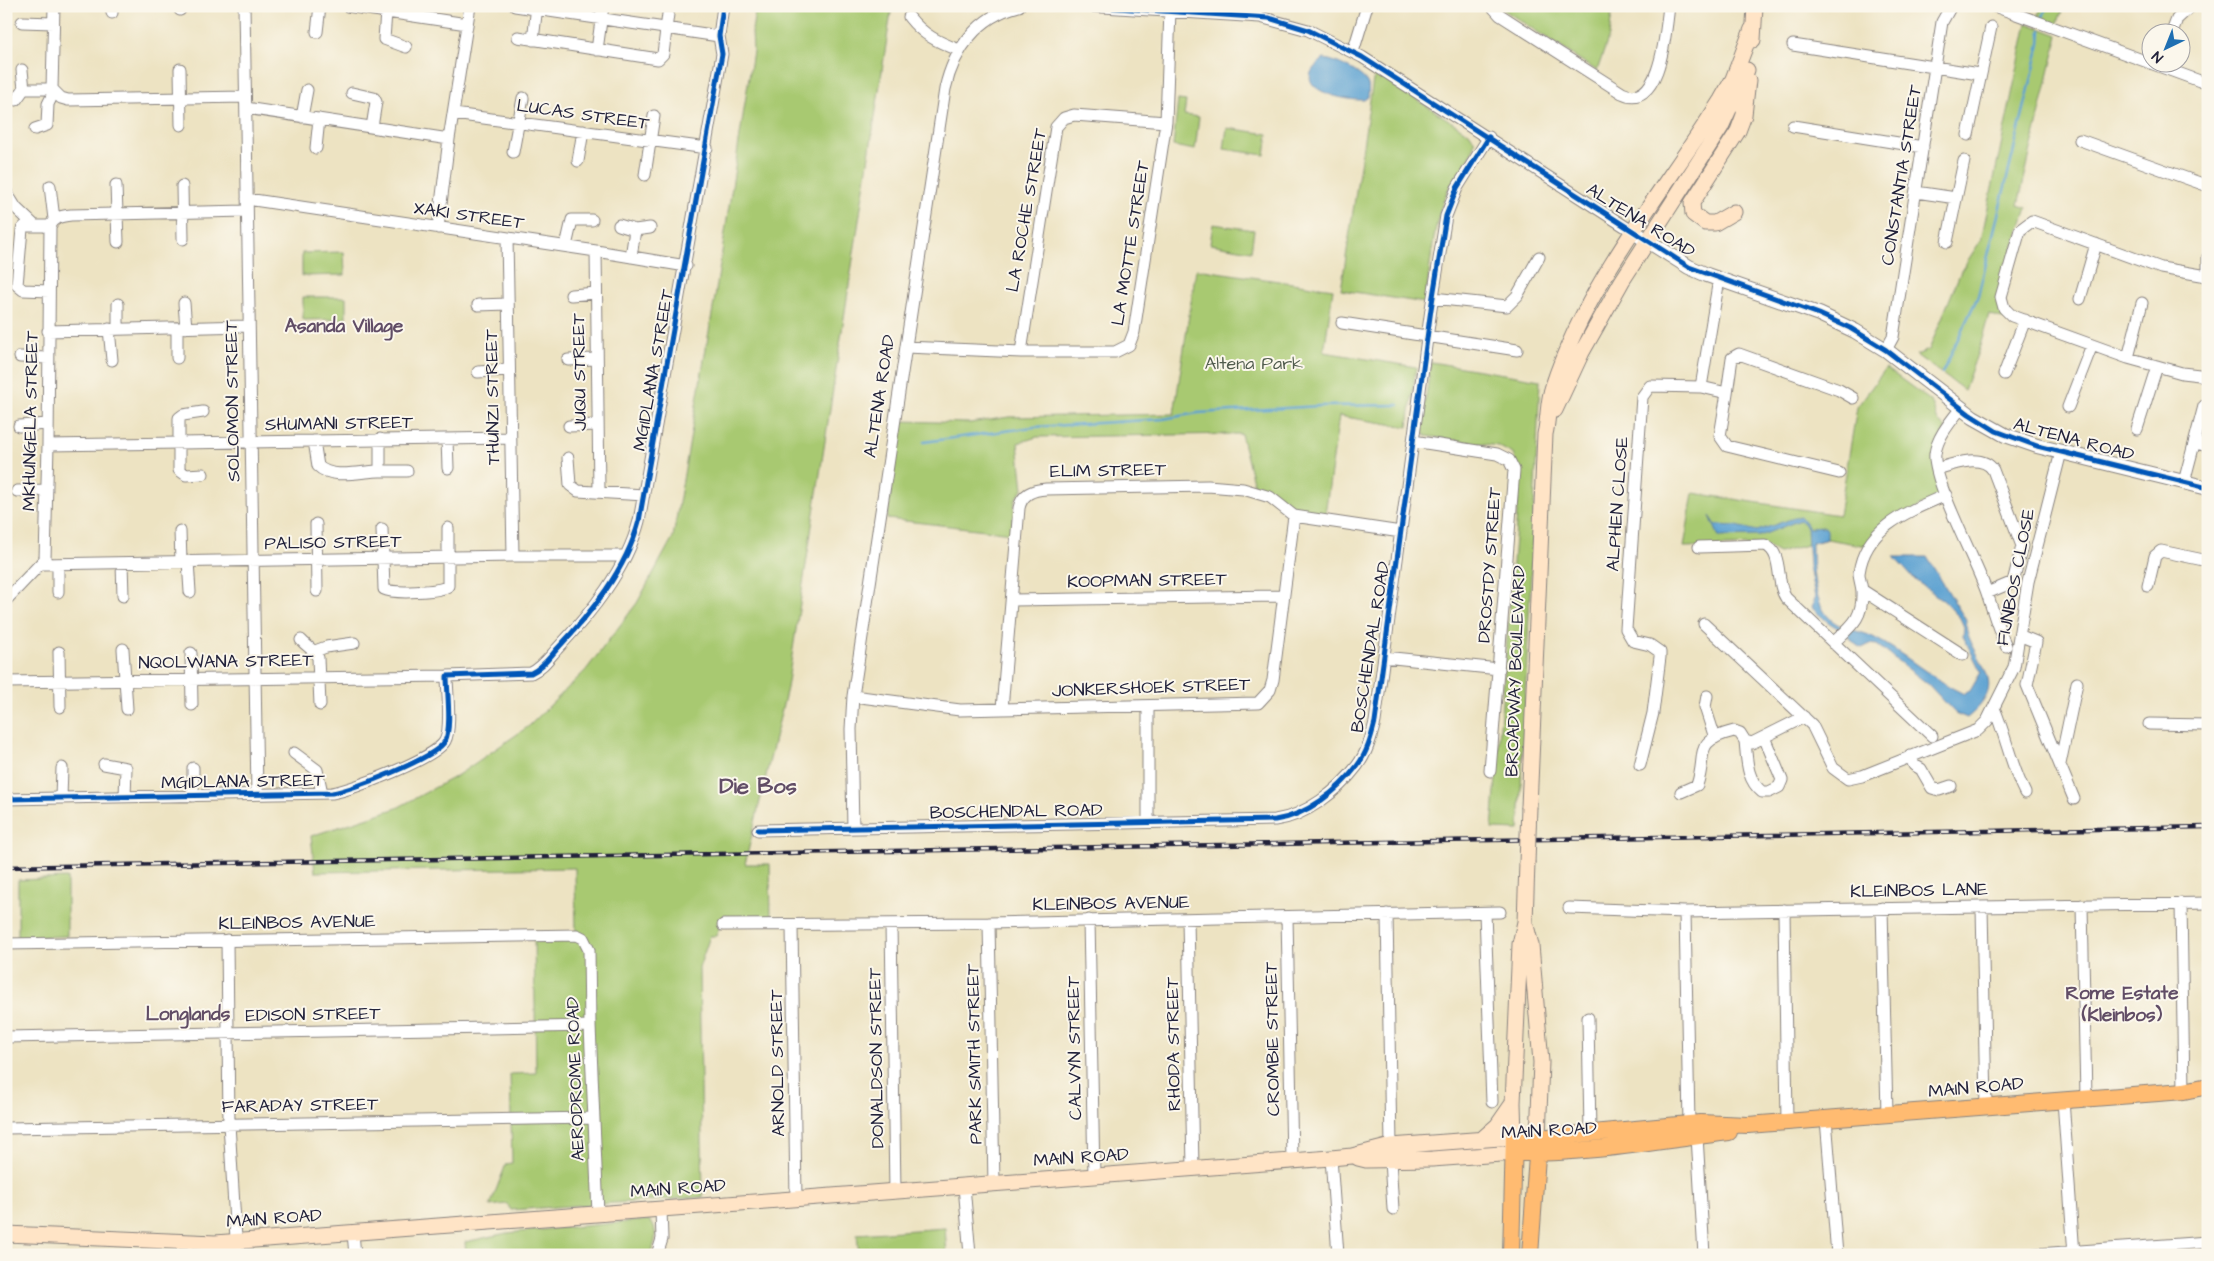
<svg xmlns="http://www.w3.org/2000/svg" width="2214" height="1261" viewBox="0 0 2214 1261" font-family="'Architects Daughter',sans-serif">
<rect width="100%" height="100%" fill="#fbf7ec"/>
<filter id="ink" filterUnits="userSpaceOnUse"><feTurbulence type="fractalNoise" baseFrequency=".02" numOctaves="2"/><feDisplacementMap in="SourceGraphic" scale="10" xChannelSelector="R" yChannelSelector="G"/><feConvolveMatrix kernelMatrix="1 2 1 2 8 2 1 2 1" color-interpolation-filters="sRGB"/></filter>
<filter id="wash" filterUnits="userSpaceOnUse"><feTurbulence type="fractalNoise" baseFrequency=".0096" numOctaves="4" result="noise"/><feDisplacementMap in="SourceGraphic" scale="20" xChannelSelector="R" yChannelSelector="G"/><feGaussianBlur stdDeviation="1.12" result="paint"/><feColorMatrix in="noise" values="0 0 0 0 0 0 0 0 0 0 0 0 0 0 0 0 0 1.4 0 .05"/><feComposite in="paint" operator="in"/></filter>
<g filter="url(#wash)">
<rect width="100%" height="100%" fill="#ede3c2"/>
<!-- green -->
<path fill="#a8c971" stroke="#657656" d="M 756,6 L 892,6 L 787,688 L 745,864 L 770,864 L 771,920 L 742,921 L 736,917 L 723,918 L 716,936 L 710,936 L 699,968 L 703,1197 L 511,1210 L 507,1204 L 490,1206 L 506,1164 L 512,1163 L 510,1074 L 536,1073 L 534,936 L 576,934 L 575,868 L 315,872 L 311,836 L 397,808 L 458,775 L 529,726 L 586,670 L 637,603 L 673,537 L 715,297 L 753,51 L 752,30 Z
M 1498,6 L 1613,6 L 1609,36 L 1597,71 Z
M 2041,6 L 2064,6 L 2057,24 L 2038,17 Z
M 2027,23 L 2058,35 L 2018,205 L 2027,208 L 1997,297 L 2005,316 L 2004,319 L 1989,314 L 1980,346 L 1964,390 L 1916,355 L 1929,350 L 1961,271 L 1981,240 Z
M 1377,74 L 1469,133 L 1474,140 C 1476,156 1455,176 1448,190 C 1432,224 1431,266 1425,303 L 1341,290 L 1373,80 Z
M 1178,100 L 1186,101 L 1184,115 L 1199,117 L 1195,150 L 1173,146 Z
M 1227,128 L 1268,134 L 1265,155 L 1224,149 Z
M 1213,224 L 1254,230 L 1251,251 L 1210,244 Z
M 344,252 L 345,275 L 302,276 L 302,253 Z
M 1196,269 L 1333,289 L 1324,352 L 1416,367 L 1408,427 L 1339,416 L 1325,514 L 1296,510 L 1270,491 L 1254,486 L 1241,434 L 1037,437 L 1018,443 L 1023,489 L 1015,500 L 1012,533 L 887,519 L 901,421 L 970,423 L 1009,417 L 1174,414 Z
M 303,297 L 346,297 L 346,319 L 303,320 Z
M 1431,362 L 1540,380 L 1519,830 L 1492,829 L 1520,475 L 1513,454 L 1498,446 L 1426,436 L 1421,429 Z
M 1886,368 L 1931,401 L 1938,421 L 1946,428 L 1938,442 L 1946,495 L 1920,506 L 1867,546 L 1827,539 L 1779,553 L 1765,545 L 1684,547 L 1693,493 L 1839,515 L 1857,407 Z
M 67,878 L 67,936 L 18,938 L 18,880 Z
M 649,1220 C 659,1229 656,1245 649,1255 L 466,1255 L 465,1242 L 507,1233 Z
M 945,1228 L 947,1255 L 859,1255 L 857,1234 Z"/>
<!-- water -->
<path fill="#5ca1d1" stroke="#3f6286" d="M 1324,59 C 1335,60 1360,72 1366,81 C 1370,86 1368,92 1368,97 L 1364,100 C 1341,101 1284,87 1324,59 Z
M 1710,516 L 1716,525 L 1737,526 L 1757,531 L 1800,516 L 1809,528 L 1825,527 L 1827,530 L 1827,539 L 1812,543 C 1812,564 1813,596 1826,614 C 1838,630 1857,629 1873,637 C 1905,653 1931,679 1964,694 L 1970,691 L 1981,672 L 1963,636 L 1964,627 L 1960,618 L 1944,601 L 1915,580 L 1894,557 L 1927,557 L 1967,622 C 1965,630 1969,637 1972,644 C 1989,677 2001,690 1967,718 L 1955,713 L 1928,684 L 1877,645 L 1870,644 L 1862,648 C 1853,645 1849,635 1841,630 C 1828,623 1823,618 1812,608 L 1815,597 L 1809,567 L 1807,528 L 1800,520 L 1760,536 L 1719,537 Z"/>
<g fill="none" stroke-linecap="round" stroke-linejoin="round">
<!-- stream -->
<path stroke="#5ca1d1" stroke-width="2.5" d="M 2043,17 L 2047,6
M 1942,373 L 1978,296 L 2040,44 L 2041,30
M 924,442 L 1034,427 L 1163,419 L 1198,413 L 1320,406 L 1399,405"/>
</g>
</g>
<g filter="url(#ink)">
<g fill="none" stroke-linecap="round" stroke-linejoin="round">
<!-- minor casing -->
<g stroke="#88827e" stroke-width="13">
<path id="minor" d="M 179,6 L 180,10
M 244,6 L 257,794
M 347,6 L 467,24
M 515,6 L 719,36
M 1087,6 L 1260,17 L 1308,30 L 1362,57 L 1632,231
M 1492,6 L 1500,15 L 1622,93 C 1661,112 1666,28 1669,6
M 1994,6 L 2208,84
M 386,12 L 384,39 L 406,47
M 112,13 L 112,6
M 909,17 C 923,35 938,42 959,50
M 22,22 L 53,23
M 317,32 L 320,6
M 2172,32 L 2177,19 L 2191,6
M 518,37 L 658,59 L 663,54 L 669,6
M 533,40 L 537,6
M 1793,45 L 1979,74
M 597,50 L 603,6
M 1353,52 L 1367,6
M 180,69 L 181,125
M 22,70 L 24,89
M 52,89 L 61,98 L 68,100 L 245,97
M 52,89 L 54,6
M 352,93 L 374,98 L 376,102 L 372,127
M 16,100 L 24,89 L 52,89
M 246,108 L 449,139
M 454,114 L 707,148
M 302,117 L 307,90
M 1793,126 L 1923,147
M 35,129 L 47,125 L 48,104 L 54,92
M 1968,135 L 1991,27
M 2080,140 L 2208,186
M 316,148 L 319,119
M 513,152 L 523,98
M 578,161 L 583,131
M 645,175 L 654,116
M 116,185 L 118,242
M 50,186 L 54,219
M 182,186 L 183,239
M 6,192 L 16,208 L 35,226
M 1916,192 L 1956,198
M 247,199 L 596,251 L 686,266
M 619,225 L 635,230 L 650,228
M 438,228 L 449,139 L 470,6
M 507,238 L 513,556
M 1947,242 L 1964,161
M 566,246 L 572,220 L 592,220
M 596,251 L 599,492
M 631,257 L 635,230
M 2208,257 L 2208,280
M 2207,276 L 2161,268 L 2032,221 L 2020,230 L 2001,297 L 2004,308 L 2012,316 L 2128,358 L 2182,373 L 2208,376
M 49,291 L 23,290 L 17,285 L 22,229 L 25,226 L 50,226
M 571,295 L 596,293
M 1433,298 L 1507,306 L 1517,296 L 1539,257
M 2080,299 L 2096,244
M 184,303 L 186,328
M 118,304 L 118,329
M 478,305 L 508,304
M 1342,323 L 1517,350
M 177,328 L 177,358
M 109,329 L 112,360
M 48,331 L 248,326
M 906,347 L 1021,352 L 1115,352 L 1129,345 L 1134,332 L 1166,122 L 1170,10
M 1886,350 L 1893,337 L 1942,22 L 1951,6
M 1021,352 L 1056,127 L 1064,118 L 1074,115 L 1166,122
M 20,357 L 48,358
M 2128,358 L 2142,303
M 568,360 L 596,359
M 478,372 L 508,370
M 2004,374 L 2025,320
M 1701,387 L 1727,393 L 1720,436 L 1727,446 L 1839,473
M 1727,393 L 1732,358 L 1739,354 L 1839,390 L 1853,398
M 2068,407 L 2092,345
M 1961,408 C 1951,421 1937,437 1935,454 C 1932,480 1977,563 1987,593 C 1993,611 1998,629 2006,646
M 203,412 L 183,415 L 179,418 L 179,470 L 186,475 L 203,474
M 19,426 L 48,424
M 569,426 L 597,425
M 2137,429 L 2157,366
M 447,439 L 448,468
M 314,441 L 318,466 C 332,480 362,471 380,471 L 380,439
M 1413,441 L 1497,454 L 1509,460 L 1514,470 L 1490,771
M 2195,443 L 2208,446
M 48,445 L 509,438
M 568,458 L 570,485 L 578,491 L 644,495
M 1937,469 C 1953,464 1982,453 1993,470 L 2022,546 L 2013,582 L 1987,593
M 380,471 L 407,471
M 2184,482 L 2204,406
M 17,491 L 47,490
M 316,524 L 317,591
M 382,529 L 384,589 C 393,594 440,592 448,586 L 448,528
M 180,531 L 181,561
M 1699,547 L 1765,545 C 1784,553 1775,583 1786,598 L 1932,736
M 188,561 L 190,592
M 122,563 L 123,596
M 42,564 L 513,556 L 625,556
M 58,565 L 58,592
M 2148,586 L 2155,556 L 2161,551 L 2208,561
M 1862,590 L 1963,655
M 6,600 L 45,559 L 48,445 L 50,226 C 55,217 61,216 71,215 L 246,211
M 1013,600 L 1282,596
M 1704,624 L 1812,725 L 1833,768 L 1848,779 L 1862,776 L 1978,730 L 1987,721 L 2014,667 L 2028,582 L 2061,452
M 2021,636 L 2036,642 L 2027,685 L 2074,799
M 301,640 C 307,647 315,650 318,658 L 320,705
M 1833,643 C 1851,626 1863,619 1862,592 C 1862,586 1859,579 1859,573 C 1865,527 1909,511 1946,495
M 123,649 L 127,709
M 315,651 L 326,647 L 354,643
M 59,652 L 60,707
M 191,653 L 192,705
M 1384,657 L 1499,669
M 6,682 L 447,676
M 853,696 L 960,710 L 1258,703 L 1270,690 L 1273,680 L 1294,516
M 1707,696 L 1705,707 L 1715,738
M 1148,706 L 1148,822
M 1994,708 C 2006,736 2011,766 2025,793
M 1002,709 L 1019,508 C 1022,494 1032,490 1046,489 L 1208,486 L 1243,489 L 1270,497 L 1294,516 L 1401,532
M 2149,724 L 2208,725
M 1745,741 C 1747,759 1746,779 1762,792 L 1769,792 L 1779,787 L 1782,780 L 1764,737
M 294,753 L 317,770 L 322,793
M 1910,756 L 1914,765 L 1921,769 L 1932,788 L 1939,790 L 1951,786
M 104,764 L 126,768 L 125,797
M 2060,764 L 2077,683
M 1640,765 L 1653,713 L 1660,657 L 1660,652 L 1650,645 L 1633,641 L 1626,629 L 1642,397 L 1650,386 L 1701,387 L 1719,279
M 1681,792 L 1697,785 C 1708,753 1691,742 1734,731 L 1740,733 L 1745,741 L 1752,743 L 1804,717
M 193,796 L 193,768
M 61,798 L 62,768
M 6,799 L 332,793 C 352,790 436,758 445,741 C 452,728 447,691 447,676 L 531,673 C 542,668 549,658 557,649 C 591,613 626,570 639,521 L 722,54 L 719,36 L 723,6
M 853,828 L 851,729 L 853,696 L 945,89 C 954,49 978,16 1019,6
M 758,830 L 1275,820 C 1306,816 1338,791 1357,766 C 1367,753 1371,738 1375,722 L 1431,309 L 1446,216 L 1457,188 L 1489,137
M 2181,903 L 2184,1091
M 2082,905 L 2086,1098
M 1982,907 L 1986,1107
M 1569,908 L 1685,912 L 2208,903
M 1882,908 L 1887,1114
M 1784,910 L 1787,1122
M 1685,912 L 1689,1124
M 1485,913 L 1492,1102
M 1387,914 L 1391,1146
M 1287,917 L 1292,1160
M 1188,919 L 1193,1168
M 1089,920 L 1094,1176
M 989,923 L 994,1184
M 891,924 L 895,1191
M 723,925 L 989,923 L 1500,912
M 792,926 L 796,1199
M 227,940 L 229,1124 L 237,1255
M 6,944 L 577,935 L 583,938 L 589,950 L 590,1026 L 598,1214
M 1588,1018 L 1590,1133
M 6,1037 L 590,1026
M 2063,1100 L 2074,1255
M 1826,1119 L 1837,1255
M 6,1128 L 593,1118
M 1697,1136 L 1704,1255
M 1331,1158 L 1338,1255
M 1390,1160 L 1393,1209
M 964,1186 L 970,1255
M 353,1233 L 355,1255
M 657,1255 L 662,1239 L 661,1209
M 2024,1255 L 2208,1242"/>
</g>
<!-- tertiary casing -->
<g stroke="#88827e" stroke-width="16">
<path id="tertiary" d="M 1632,231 L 1689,267 L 1707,275 L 1819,314 L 1855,331 L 1886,350 L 1973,417 L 2005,435 L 2037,446 L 2208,488"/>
</g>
<!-- secondary casing -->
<g stroke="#88827e" stroke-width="17">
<path id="secondary" d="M 1753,40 L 1755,6
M 1734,212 L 1715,223 L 1705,223 L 1693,214 L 1692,203 L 1738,131 L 1744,115 L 1748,80
M 1555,410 L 1582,352 L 1622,281 L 1721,127 L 1747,70
M 1529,807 L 1545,434 C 1549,418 1547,403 1553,386 C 1587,282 1663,192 1721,100 L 1733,79 L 1752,29
M 1526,926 L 1531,945 L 1541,1062 L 1538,1138
M 1481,1140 L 1497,1126 L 1513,1103
M 1358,1158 L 1366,1160 L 1432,1159 L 1515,1153
M 6,1234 L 215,1243 L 1331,1158 L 1352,1156 L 1391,1146 L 1514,1137 L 1513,1103 L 1520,944 L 1525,922 L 1527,863"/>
</g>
<!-- primary casing -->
<g stroke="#88827e" stroke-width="18">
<path id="primary" d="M 1515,1153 C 1586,1154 1658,1141 1729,1132
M 1511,1255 L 1514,1137 L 1538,1138 L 1700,1123 L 1748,1125 L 2184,1091 L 2208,1086
M 1530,1255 L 1538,1142"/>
</g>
<!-- minor -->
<use href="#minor" stroke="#fff" stroke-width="11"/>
<!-- tertiary -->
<use href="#tertiary" stroke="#fff" stroke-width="14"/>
<!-- secondary -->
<use href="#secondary" stroke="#ffe4c6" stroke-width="15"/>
<!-- primary -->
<use href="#primary" stroke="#ffbb71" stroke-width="16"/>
<!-- rail casing -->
<g stroke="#22223b" stroke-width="4.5">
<path id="rail" d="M 6,867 L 2208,827"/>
</g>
<!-- rail -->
<use href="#rail" stroke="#fbf7ec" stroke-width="2.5" stroke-dasharray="8" stroke-linecap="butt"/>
<!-- secondary-bridge casing -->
<g stroke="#88827e" stroke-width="17" stroke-linecap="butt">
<path id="secondary-bridge" d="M 1527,863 L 1529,807"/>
</g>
<!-- secondary-bridge -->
<use href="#secondary-bridge" stroke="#ffe4c6" stroke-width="15"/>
<!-- cycleway casing -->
<g stroke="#fbf7ec" stroke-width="8">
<path id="cycleway" d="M 1087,6 L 1269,18 L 1308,30 L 1362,57 L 1689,267 L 1819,314 L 1850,328 L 1886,350 L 1969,414 L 1996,431 L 2037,446 L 2208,488
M 6,799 L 332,793 C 352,790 436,758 445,741 C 452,728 447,691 447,676 L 531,673 C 542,668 549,658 557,649 C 591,613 626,570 639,521 L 722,54 L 719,36 L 723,6
M 758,830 L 1275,820 C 1306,816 1338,791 1357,766 C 1367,753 1371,738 1375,722 L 1431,309 L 1446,216 L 1457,188 L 1489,137"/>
</g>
<!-- cycleway -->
<use href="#cycleway" stroke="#0057b8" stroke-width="5"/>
</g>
</g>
<g text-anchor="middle" stroke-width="4" stroke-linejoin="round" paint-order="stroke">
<!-- street labels -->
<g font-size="18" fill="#22223b" stroke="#fbf7ec">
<text transform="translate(583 114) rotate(8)" y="6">LUCAS STREET</text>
<text transform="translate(1901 175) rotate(-81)" y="6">CONSTANTIA STREET</text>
<text transform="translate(1026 210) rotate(-80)" y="6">LA ROCHE STREET</text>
<text transform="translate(469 215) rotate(8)" y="6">XAKI STREET</text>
<text transform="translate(1641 220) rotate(32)" y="6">ALTENA ROAD</text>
<text transform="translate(1130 243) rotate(-81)" y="6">LA MOTTE STREET</text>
<text transform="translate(653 370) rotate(-80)" y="6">MGIDLANA STREET</text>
<text transform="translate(579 372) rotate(-91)" y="6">JUQU STREET</text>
<text transform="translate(879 396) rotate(-81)" y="6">ALTENA ROAD</text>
<text transform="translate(492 397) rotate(-91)" y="6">THUNZI STREET</text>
<text transform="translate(232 401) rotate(-91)" y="6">SOLOMON STREET</text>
<text transform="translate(30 421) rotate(-89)" y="6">MKHUNGELA STREET</text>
<text transform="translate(339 423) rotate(-1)" y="6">SHUMANI STREET</text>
<text transform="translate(2074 439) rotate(15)" y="6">ALTENA ROAD</text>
<text transform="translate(1108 470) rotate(-1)" y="6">ELIM STREET</text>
<text transform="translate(1617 504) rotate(-86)" y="6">ALPHEN CLOSE</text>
<text transform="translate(333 542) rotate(-1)" y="6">PALISO STREET</text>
<text transform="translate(1489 565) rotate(-86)" y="6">DROSTDY STREET</text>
<text transform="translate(2015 577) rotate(-79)" y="6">FIJNBOS CLOSE</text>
<text transform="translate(1147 580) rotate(-1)" y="6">KOOPMAN STREET</text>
<text transform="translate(1370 647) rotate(-81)" y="6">BOSCHENDAL ROAD</text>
<text transform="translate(226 661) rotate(-1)" y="6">NQOLWANA STREET</text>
<text transform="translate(1515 671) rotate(-88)" y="6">BROADWAY BOULEVARD</text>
<text transform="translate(1151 687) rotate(-2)" y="6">JONKERSHOEK STREET</text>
<text transform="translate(243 781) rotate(-1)" y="6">MGIDLANA STREET</text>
<text transform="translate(1016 811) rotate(-1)" y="6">BOSCHENDAL ROAD</text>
<text transform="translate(1919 890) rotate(-1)" y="6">KLEINBOS LANE</text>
<text transform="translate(1111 903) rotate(-1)" y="6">KLEINBOS AVENUE</text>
<text transform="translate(297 922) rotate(-1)" y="6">KLEINBOS AVENUE</text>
<text transform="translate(313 1014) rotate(-1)" y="6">EDISON STREET</text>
<text transform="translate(1272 1039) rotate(-91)" y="6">CROMBIE STREET</text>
<text transform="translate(1173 1044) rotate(-91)" y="6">RHODA STREET</text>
<text transform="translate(1074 1048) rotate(-91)" y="6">CALVYN STREET</text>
<text transform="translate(974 1054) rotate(-91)" y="6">PARK SMITH STREET</text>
<text transform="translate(876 1058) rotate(-91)" y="6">DONALDSON STREET</text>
<text transform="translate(777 1063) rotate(-91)" y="6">ARNOLD STREET</text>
<text transform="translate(575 1079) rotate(-92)" y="6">AERODROME ROAD</text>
<text transform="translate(1976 1087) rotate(-5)" y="6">MAIN ROAD</text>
<text transform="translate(300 1105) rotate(-1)" y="6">FARADAY STREET</text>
<text transform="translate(1549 1130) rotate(-3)" y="6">MAIN ROAD</text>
<text transform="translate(1081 1157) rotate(-4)" y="6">MAIN ROAD</text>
<text transform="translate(678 1188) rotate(-4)" y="6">MAIN ROAD</text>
<text transform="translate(274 1218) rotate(-4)" y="6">MAIN ROAD</text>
</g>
<!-- park labels -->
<g font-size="18" fill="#515c4e" stroke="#fbf7ec">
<text x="1254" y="369">Altena Park</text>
</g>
<!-- neighbourhood labels -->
<g font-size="19" font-weight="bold" fill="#614d66" stroke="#fbf7ec">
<text x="344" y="332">Asanda Village</text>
<text x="2122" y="999">Rome Estate<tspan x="2122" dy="22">(Kleinbos)</tspan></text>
<text x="188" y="1020">Longlands</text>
</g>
<!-- district labels -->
<g font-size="22" font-weight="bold" fill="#614d66" stroke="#fbf7ec">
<text x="758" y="793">Die Bos</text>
</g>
</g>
<!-- margin -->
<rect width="2214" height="1261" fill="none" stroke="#fbf7ec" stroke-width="25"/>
<!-- north arrow -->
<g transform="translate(2166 48) rotate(223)"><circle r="24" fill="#fbf7ec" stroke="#a4a2a5"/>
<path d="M0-4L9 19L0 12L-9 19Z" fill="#1f6fb2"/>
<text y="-8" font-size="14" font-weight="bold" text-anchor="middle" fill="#22223b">N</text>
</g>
</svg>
